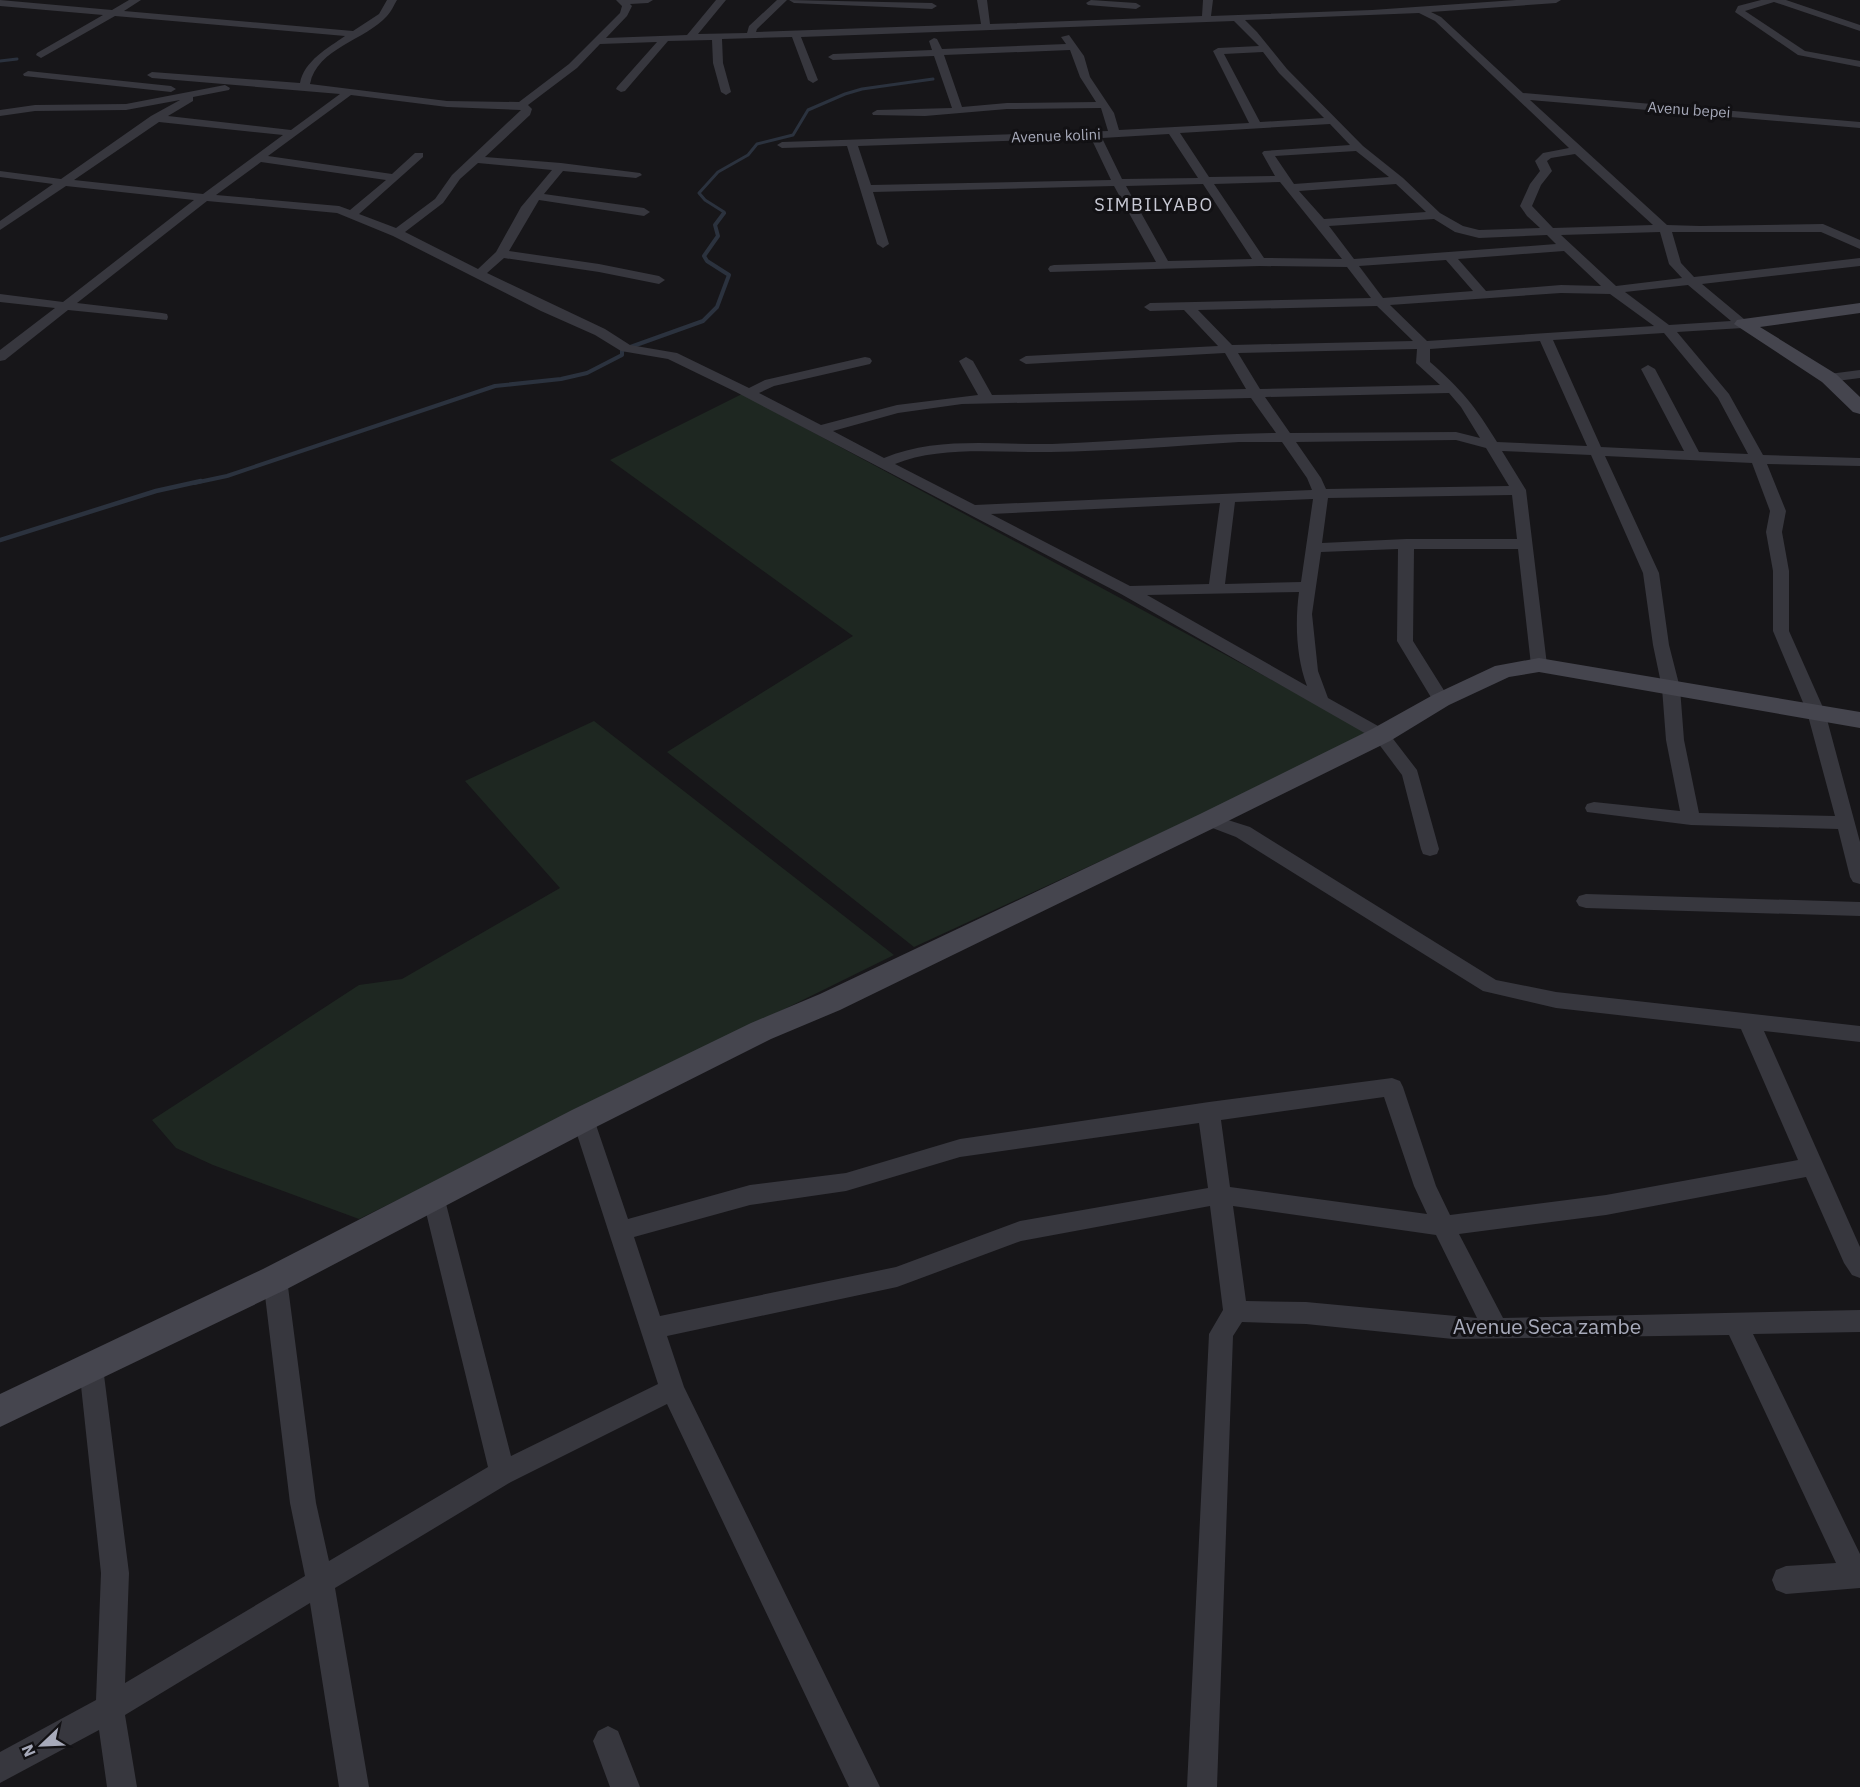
<svg xmlns="http://www.w3.org/2000/svg" width="1860" height="1787" viewBox="0 0 1860 1787" font-family="'IBM Plex Sans',sans-serif">
<rect width="100%" height="100%" fill="#171619"/>
<!-- green -->
<path fill="#1e2721" d="M 742,394 L 1374,735 L 914,947 L 667,752 L 853,636 L 610,460 Z
M 594,721 L 894,955 L 359,1219 L 213,1165 L 176,1148 L 152,1120 L 359,985 L 402,979 L 560,888 L 465,781 Z"/>
<g fill="none" stroke-linecap="round" stroke-linejoin="round">
<!-- stream-far2 -->
<path stroke="#2b323e" stroke-width="3" d="M 0,61 L 17,59
M 723,214 L 724,212 L 705,200 L 699,193 L 718,172 L 748,155 L 757,144 L 793,135 L 808,110 L 845,94 L 862,89 L 933,79"/>
<!-- stream-far1 -->
<path stroke="#2b323e" stroke-width="4" d="M 194,483 L 227,476 L 495,386 L 561,379 L 587,373 L 622,355 L 622,350 L 703,321 L 717,307 L 729,275 L 707,261 L 704,256 L 718,236 L 715,225 L 724,213"/>
<!-- stream -->
<path stroke="#2b323e" stroke-width="4.5" d="M 0,540 L 156,491 L 201,481"/>
<!-- street -->
<path fill="#37373e" fill-rule="evenodd" d="M 0,0 L 112,10 L 129,0 L 141,0 L 124,11 L 353,31 L 379,14 L 387,0 L 397,0 C 394,5 391,12 387,16 C 366,40 317,48 310,84 L 447,101 L 519,102 L 569,64 L 620,13 L 622,6 L 616,0 L 653,0 L 648,3 L 630,4 L 632,6 L 627,16 L 606,38 L 687,35 L 716,0 L 726,0 L 698,34 L 747,33 L 749,26 L 777,0 L 787,0 L 757,29 L 756,32 L 981,24 L 977,0 L 987,0 L 990,24 L 1202,16 L 1203,0 L 1213,0 L 1211,16 L 1372,10 L 1516,0 L 1561,0 L 1556,3 L 1431,12 L 1441,17 L 1523,93 L 1860,122 L 1860,128 L 1530,100 L 1667,225 L 1700,226 L 1823,224 L 1860,240 L 1860,249 L 1821,232 L 1672,232 L 1681,263 L 1694,277 L 1860,258 L 1860,266 L 1702,284 L 1750,324 L 1743,328 L 1677,332 L 1729,394 L 1763,455 L 1860,458 L 1860,466 L 1767,464 L 1786,511 L 1782,532 L 1789,571 L 1789,631 L 1825,712 L 1860,842 L 1860,884 L 1853,882 L 1850,877 L 1838,829 L 1691,825 L 1587,812 L 1585,808 L 1587,804 L 1594,802 L 1680,811 L 1666,740 L 1662,688 L 1653,645 L 1643,573 L 1591,455 L 1502,451 L 1526,490 L 1547,665 L 1545,669 L 1533,669 L 1531,665 L 1518,549 L 1414,549 L 1413,641 L 1450,700 L 1447,704 L 1435,704 L 1397,641 L 1398,549 L 1321,552 L 1312,614 L 1318,671 L 1328,698 L 1387,731 L 1417,770 L 1439,849 L 1437,854 L 1430,856 L 1423,854 L 1421,849 L 1402,775 L 1375,739 L 1121,594 L 736,392 L 668,359 L 621,351 L 595,335 L 541,311 L 393,236 L 337,213 L 207,201 L 77,303 L 162,313 L 167,314 L 168,317 L 167,320 L 68,310 L 5,360 L 0,361 L 0,350 L 55,308 L 0,302 L 0,294 L 63,302 L 194,200 L 66,186 L 0,230 L 0,221 L 53,184 L 0,177 L 0,171 L 61,179 L 151,116 L 180,100 L 126,110 L 35,111 L 0,116 L 0,110 L 35,105 L 126,104 L 225,85 L 230,88 L 229,90 L 193,97 L 193,101 L 168,116 L 291,130 L 340,94 L 152,78 L 147,75 L 152,72 L 300,83 C 304,61 328,48 345,36 L 115,16 L 41,58 L 36,55 L 37,53 L 103,15 L 0,6 ZM 1419,13 L 1435,21 L 1569,148 L 1543,153 L 1535,161 L 1540,171 L 1530,184 L 1520,206 L 1527,216 L 1540,228 L 1479,230 L 1463,226 L 1440,213 L 1403,178 L 1363,146 L 1287,69 L 1257,32 L 1245,20 ZM 1234,21 L 1259,46 L 1218,48 L 1213,51 L 1249,123 L 1119,130 L 1114,113 L 1090,77 L 1084,56 L 1069,35 L 1061,37 L 1066,44 L 942,49 L 937,39 L 934,38 L 929,41 L 932,50 L 833,54 L 828,57 L 833,60 L 934,56 L 952,108 L 877,110 L 872,113 L 873,115 L 925,116 L 1007,109 L 1101,108 L 1108,131 L 782,142 L 777,145 L 782,148 L 847,146 L 877,244 L 883,248 L 889,244 L 873,192 L 1114,186 L 1156,262 L 1054,265 L 1050,266 L 1048,269 L 1050,272 L 1260,266 L 1347,267 L 1371,298 L 1150,303 L 1144,307 L 1150,311 L 1184,310 L 1218,346 L 1026,356 L 1019,360 L 1026,364 L 1225,353 L 1246,389 L 992,395 L 973,361 L 966,357 L 959,361 L 978,395 L 897,405 L 821,425 L 759,393 L 774,386 L 870,364 L 872,361 L 870,358 L 865,357 L 765,380 L 749,388 L 677,353 L 630,345 L 605,329 L 487,273 L 504,258 L 599,272 L 659,284 L 665,280 L 659,276 L 599,264 L 509,251 L 539,200 L 644,216 L 650,212 L 644,208 L 544,194 L 563,171 L 636,178 L 642,175 L 640,173 L 561,163 L 485,157 L 530,115 L 532,109 L 528,105 L 577,68 L 600,44 L 657,42 L 617,87 L 616,89 L 621,92 L 625,91 L 668,41 L 712,40 L 713,63 L 721,92 L 726,95 L 731,92 L 723,63 L 722,39 L 792,37 L 808,80 L 813,83 L 818,80 L 801,37 ZM 1070,50 L 1080,77 L 1096,102 L 1007,103 L 962,107 L 944,55 ZM 1263,52 L 1279,73 L 1324,118 L 1260,122 L 1224,54 ZM 351,95 L 447,107 L 521,110 L 452,175 L 435,199 L 396,228 L 359,214 L 423,157 L 423,153 L 415,153 L 392,174 L 268,156 ZM 159,122 L 283,135 L 203,194 L 74,180 ZM 1330,124 L 1350,145 L 1264,151 L 1262,153 L 1275,176 L 1209,177 L 1180,133 ZM 1169,134 L 1198,178 L 1122,179 L 1102,138 ZM 1091,138 L 1111,180 L 871,185 L 858,146 ZM 1356,151 L 1389,177 L 1294,184 L 1275,156 ZM 1575,154 L 1653,225 L 1553,228 L 1532,206 L 1541,185 L 1552,171 L 1547,161 L 1551,158 ZM 261,162 L 386,180 L 350,210 L 339,206 L 216,195 ZM 478,163 L 552,170 L 521,207 L 496,252 L 478,269 L 405,232 L 443,203 L 460,179 ZM 1280,182 L 1342,259 L 1264,258 L 1214,184 ZM 1203,184 L 1252,259 L 1168,261 L 1126,186 ZM 1396,184 L 1426,212 L 1324,219 L 1299,191 ZM 1434,219 L 1455,232 L 1479,238 L 1547,235 L 1556,244 L 1354,259 L 1329,226 ZM 1660,232 L 1669,264 L 1682,278 L 1616,286 L 1561,235 ZM 1564,251 L 1601,286 L 1561,285 L 1486,291 L 1458,259 ZM 1446,260 L 1473,291 L 1383,298 L 1359,266 ZM 1688,285 L 1731,321 L 1669,325 L 1625,292 ZM 1561,293 L 1610,294 L 1654,326 L 1427,341 L 1390,305 ZM 1377,306 L 1413,341 L 1232,345 L 1198,310 ZM 1664,333 L 1718,398 L 1748,454 L 1699,452 L 1655,369 L 1648,365 L 1641,369 L 1684,451 L 1601,447 L 1553,340 ZM 1540,341 L 1587,446 L 1497,442 C 1475,406 1462,390 1430,362 L 1430,349 ZM 1417,349 L 1416,363 L 1440,385 L 1260,389 L 1238,353 ZM 1449,393 L 1461,407 L 1480,438 L 1456,432 L 1290,433 L 1265,397 ZM 1251,398 L 1276,433 C 1201,434 1126,441 1052,444 C 996,445 936,436 884,458 L 833,431 L 898,413 L 962,404 ZM 1456,440 L 1486,448 L 1509,486 L 1326,489 L 1321,478 L 1296,442 ZM 1239,442 L 1282,442 L 1307,478 L 1312,490 L 975,505 L 895,464 C 940,445 1002,453 1050,452 C 1113,451 1176,446 1239,442 ZM 1605,456 L 1752,463 L 1770,511 L 1766,532 L 1773,571 L 1773,631 L 1807,712 L 1835,816 L 1699,813 L 1684,740 L 1680,688 L 1669,645 L 1659,573 ZM 1512,495 L 1517,539 L 1406,539 L 1322,543 L 1328,498 ZM 1313,499 L 1301,582 L 1225,584 L 1235,502 ZM 1220,503 L 1209,584 L 1130,586 L 991,514 ZM 1299,592 C 1295,622 1296,657 1307,686 L 1147,595 Z
M 789,0 L 932,3 L 937,6 L 932,9 L 794,3 Z
M 1091,0 L 1136,3 L 1141,6 L 1136,9 L 1088,5 L 1086,3 Z
M 1761,0 L 1786,0 L 1860,25 L 1860,31 L 1774,2 L 1745,11 L 1805,51 L 1860,61 L 1860,67 L 1798,55 L 1735,12 L 1738,6 Z
M 28,71 L 171,86 L 176,89 L 171,92 L 24,76 L 23,74 Z
M 1860,370 L 1860,378 L 1829,382 L 1822,378 L 1829,374 Z
M 1209,814 L 1250,827 L 1496,980 L 1556,992 L 1860,1026 L 1860,1042 L 1764,1031 L 1860,1247 L 1860,1278 L 1852,1275 L 1844,1263 L 1806,1177 L 1606,1215 L 1459,1234 L 1503,1318 L 1860,1310 L 1860,1332 L 1753,1334 L 1860,1554 L 1860,1588 L 1786,1594 L 1776,1590 L 1772,1580 L 1776,1570 L 1786,1566 L 1836,1563 L 1729,1335 L 1453,1339 L 1306,1324 L 1242,1322 L 1233,1336 L 1217,1787 L 1187,1787 L 1209,1334 L 1223,1310 L 1210,1206 L 1021,1241 L 897,1287 L 667,1336 L 684,1387 L 880,1787 L 849,1787 L 667,1404 L 511,1482 L 335,1588 L 369,1787 L 339,1787 L 310,1603 L 125,1715 L 137,1787 L 107,1787 L 99,1730 L 0,1783 L 0,1752 L 96,1700 L 101,1573 L 79,1367 L 82,1359 L 91,1356 L 100,1359 L 103,1367 L 129,1573 L 125,1683 L 305,1576 L 290,1503 L 263,1279 L 267,1272 L 275,1269 L 283,1272 L 287,1279 L 316,1503 L 329,1561 L 488,1467 L 422,1196 L 425,1189 L 433,1186 L 441,1189 L 444,1196 L 511,1456 L 658,1384 L 572,1119 L 575,1113 L 583,1110 L 591,1113 L 594,1119 L 628,1219 L 750,1185 L 846,1173 L 960,1139 L 1209,1102 L 1392,1078 L 1400,1081 L 1403,1087 L 1436,1186 L 1450,1215 L 1606,1195 L 1798,1160 L 1741,1029 L 1556,1008 L 1483,991 L 1236,837 L 1202,824 L 1200,820 L 1202,816 ZM 1384,1097 L 1414,1186 L 1427,1214 L 1230,1187 L 1221,1120 ZM 1199,1123 L 1208,1188 L 1020,1221 L 896,1267 L 660,1316 L 634,1237 L 750,1205 L 846,1191 L 960,1157 ZM 1233,1206 L 1436,1235 L 1477,1318 L 1306,1302 L 1246,1301 Z
M 1586,894 L 1860,902 L 1860,916 L 1586,908 L 1579,906 L 1576,901 L 1579,896 Z
M 608,1726 L 618,1731 L 640,1787 L 610,1787 L 593,1741 L 598,1731 Z"/>
<!-- secondary -->
<path fill="#45454e" fill-rule="evenodd" d="M 1860,303 L 1860,313 L 1760,327 L 1836,374 L 1860,397 L 1860,414 L 1853,412 L 1822,382 L 1734,324 L 1737,320 L 1743,319 Z
M 1539,658 L 1860,712 L 1860,728 L 1539,672 L 1509,677 L 1449,705 L 1390,741 L 1218,826 L 840,1010 L 771,1039 L 594,1128 L 287,1289 L 0,1427 L 0,1394 L 263,1269 L 572,1110 L 751,1023 L 820,994 L 1200,814 L 1372,729 L 1433,695 L 1495,666 Z"/>
</g>
<g text-anchor="middle" stroke-width="6" stroke-linejoin="round" paint-order="stroke">
<!-- far-street labels -->
<g font-size="15" fill="#a7aaba" stroke="#121114">
<text transform="translate(1689 110) rotate(4)" y="5">Avenu bepei</text>
<text transform="translate(1056 136) rotate(-2)" y="5">Avenue kolini</text>
</g>
<!-- far-quarter labels -->
<g font-size="18" letter-spacing="1.5" fill="#c9cad5" stroke="#121114">
<text x="1154" y="211">SIMBILYABO</text>
</g>
<!-- near-street labels -->
<g font-size="21" fill="#a7aaba" stroke="#121114">
<text x="1547" y="1334">Avenue Seca zambe</text>
</g>
</g>
<!-- north arrow -->
<g transform="translate(42 1745) rotate(247)" stroke="#121114" stroke-width="4.5" paint-order="stroke">
<path d="M0-4.5L10 22L0 15L-10 22Z" fill="#a7aaba"/>
<text y="-9" font-size="16" font-weight="bold" text-anchor="middle" fill="#a7aaba">N</text>
</g>
</svg>
